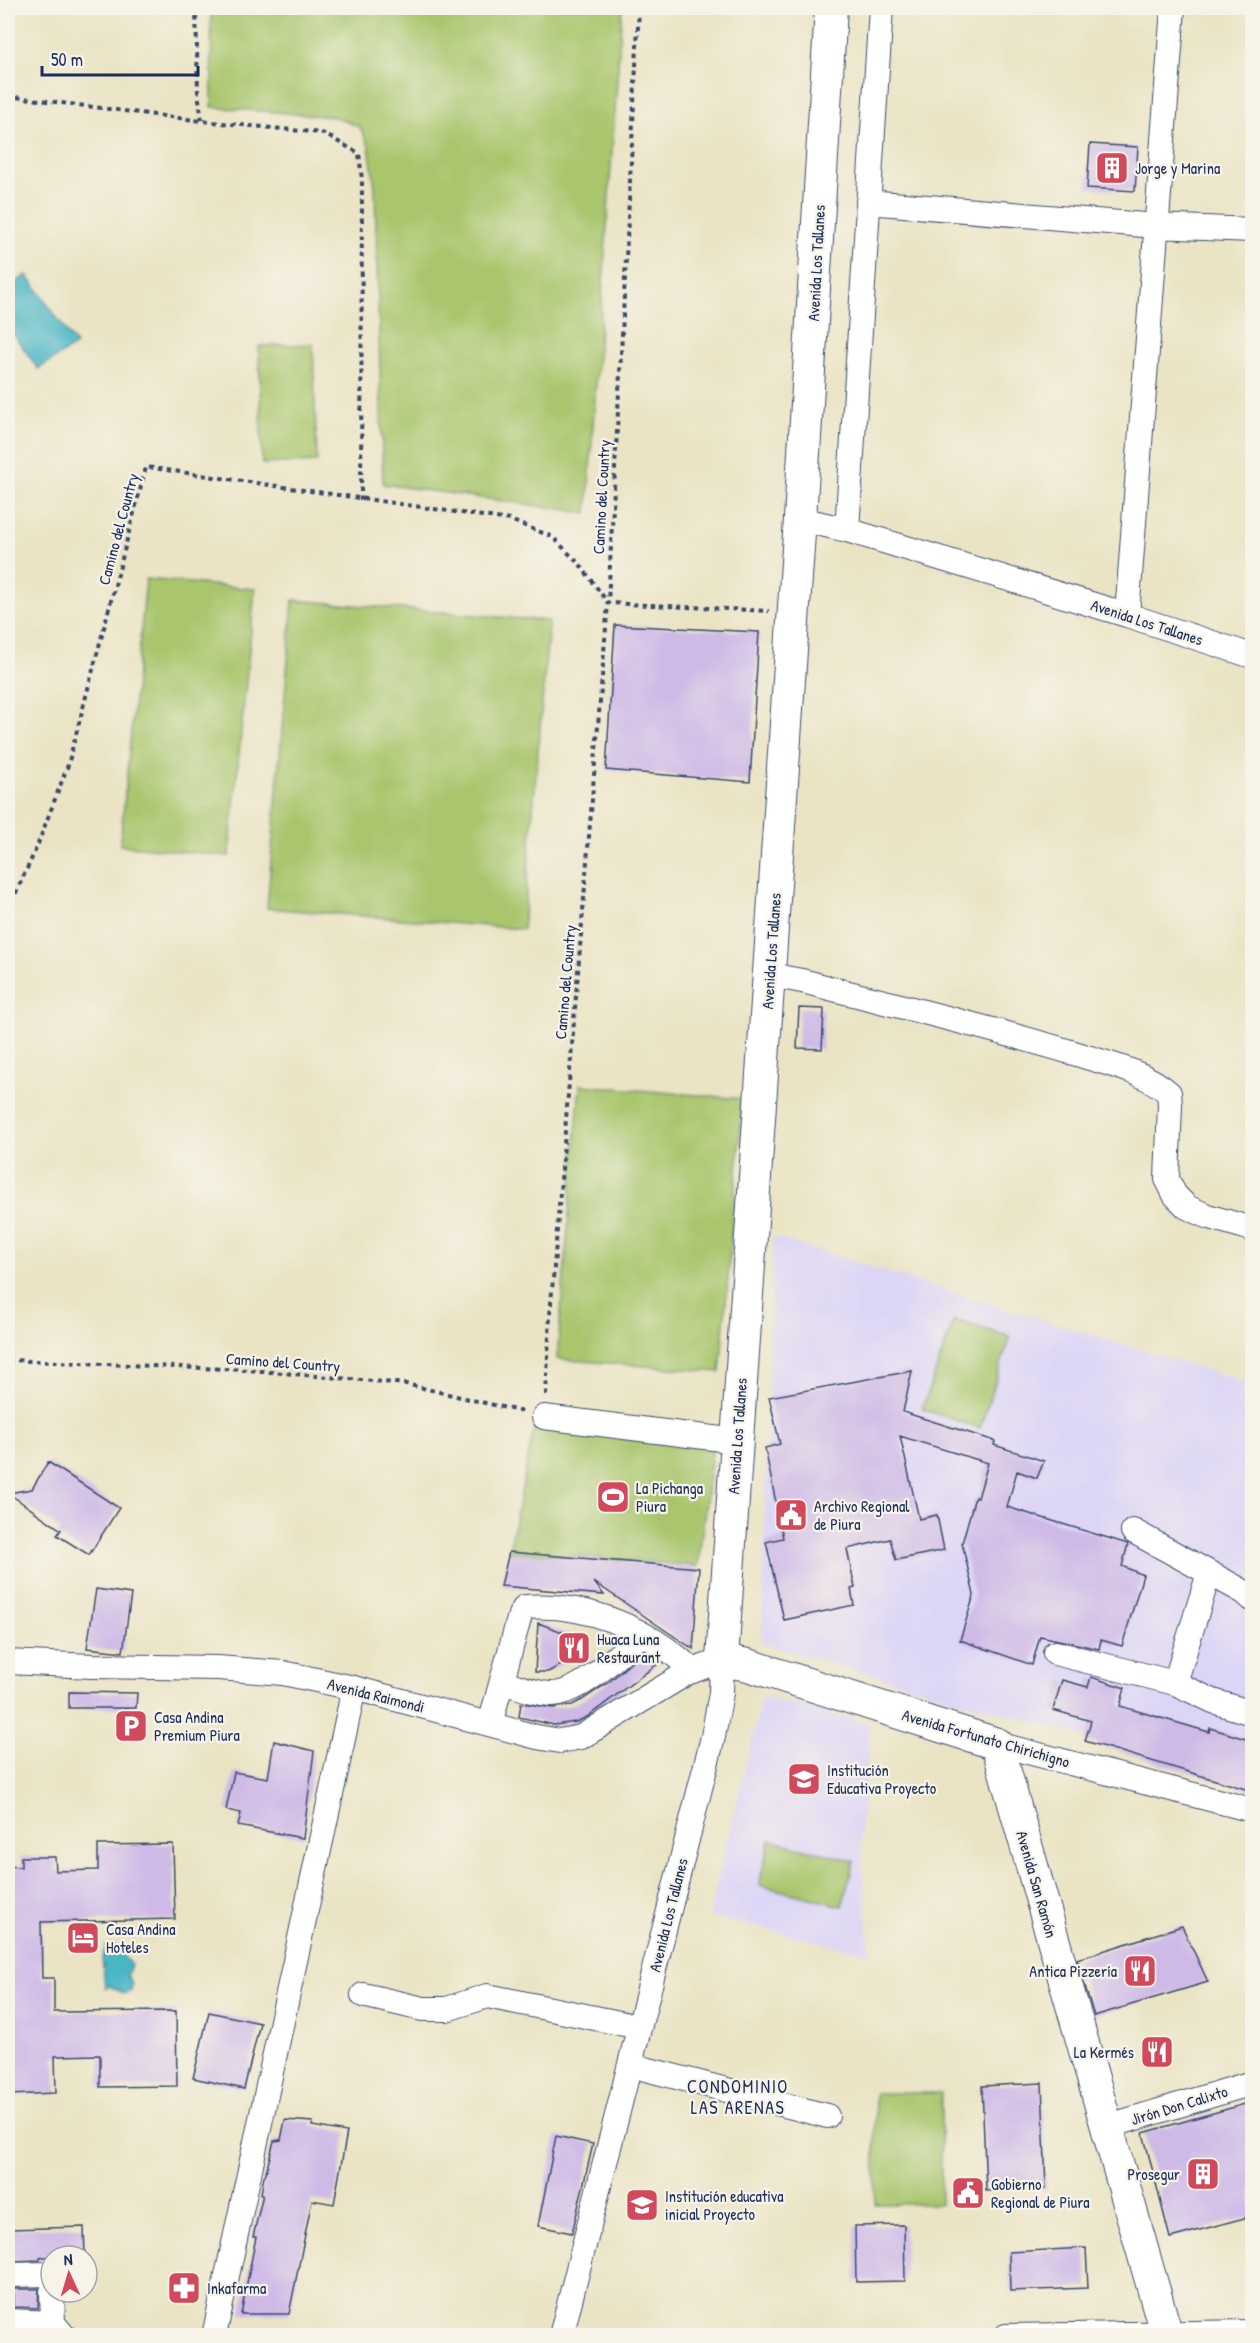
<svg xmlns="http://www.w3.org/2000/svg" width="1260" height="2343" viewBox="0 0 1260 2343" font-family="'Patrick Hand',sans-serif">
<rect width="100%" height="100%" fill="#f7f3e8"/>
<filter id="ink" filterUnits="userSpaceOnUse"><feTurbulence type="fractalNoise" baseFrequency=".0167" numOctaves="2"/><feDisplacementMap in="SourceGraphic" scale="12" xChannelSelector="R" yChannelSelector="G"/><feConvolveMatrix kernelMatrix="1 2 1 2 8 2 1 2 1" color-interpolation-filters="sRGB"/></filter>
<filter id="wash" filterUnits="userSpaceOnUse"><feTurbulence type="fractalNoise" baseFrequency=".008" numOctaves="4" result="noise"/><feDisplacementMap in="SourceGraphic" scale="24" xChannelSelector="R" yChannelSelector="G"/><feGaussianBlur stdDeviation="1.35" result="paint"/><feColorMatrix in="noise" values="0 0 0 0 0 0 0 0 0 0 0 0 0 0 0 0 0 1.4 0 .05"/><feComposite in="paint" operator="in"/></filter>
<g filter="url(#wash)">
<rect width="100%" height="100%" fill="#eae4c5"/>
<!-- built -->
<path fill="#ddd5f6" d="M 773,1237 L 1252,1384 L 1252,1785 L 761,1643 Z
M 762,1697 L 871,1724 L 860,1834 L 870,1954 L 709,1916 Z"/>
<!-- green -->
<path fill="#a9c66d" stroke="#627a66" stroke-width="1.5" d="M 211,8 L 622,8 L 587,513 L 383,484 L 375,187 L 369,146 L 360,127 L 335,117 L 212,107 Z
M 313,344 L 317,462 L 262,464 L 259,346 Z
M 146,579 L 255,589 L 229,856 L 120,845 Z
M 293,600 L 549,621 L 523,929 L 267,908 Z
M 580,1085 L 743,1099 L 720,1372 L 557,1359 Z
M 954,1320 L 1010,1337 L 980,1428 L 922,1409 Z
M 536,1419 L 713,1444 L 698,1566 L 509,1551 Z
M 770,1840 L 854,1861 L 842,1906 L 759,1885 Z
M 875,2093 L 941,2093 L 941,2204 L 875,2204 Z"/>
<!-- water -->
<path fill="#49b6c4" stroke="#327291" stroke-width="1.5" d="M 27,275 L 76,345 L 38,369 L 8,326 L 8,287 Z
M 113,1945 L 121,1950 L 122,1955 L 131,1965 L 127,1975 L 132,1983 L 131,1991 L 124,1994 L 110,1986 L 105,1987 L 102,1958 L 106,1946 Z"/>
<g id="blocks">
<!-- building -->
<path fill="#ceb9e7" d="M 1090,144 L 1138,147 L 1135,191 L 1087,188 Z
M 615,625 L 759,632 L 750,782 L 606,770 Z
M 799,1008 L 824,1009 L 822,1049 L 797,1048 Z
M 912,1371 L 903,1412 L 995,1441 L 994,1445 L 1044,1461 L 1037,1478 L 1017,1471 L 1007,1507 L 1128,1544 L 1122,1566 L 1143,1575 L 1122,1646 L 1101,1640 L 1099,1649 L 1040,1636 L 1032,1665 L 960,1640 L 974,1595 L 962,1543 L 975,1497 L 978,1498 L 988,1463 L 900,1436 L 919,1519 L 937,1515 L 944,1550 L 896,1560 L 890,1539 L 847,1549 L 855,1588 L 851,1589 L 854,1605 L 784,1620 L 766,1542 L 783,1538 L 765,1448 L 780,1444 L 769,1397 Z
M 48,1462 L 119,1508 L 89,1555 L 57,1535 L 61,1530 L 8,1493 L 32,1489 Z
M 509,1552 L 699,1568 L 693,1649 L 594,1582 L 604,1595 L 501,1586 Z
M 96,1589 L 131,1594 L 123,1652 L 87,1648 Z
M 538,1623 L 582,1639 L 584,1652 L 548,1672 L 535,1672 Z
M 644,1651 L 660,1662 L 587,1717 L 576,1722 L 554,1725 L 519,1717 L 521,1703 L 553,1708 L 572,1705 L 582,1700 L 609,1682 Z
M 1091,1677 L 1125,1688 L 1120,1706 L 1209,1732 L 1210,1728 L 1252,1741 L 1252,1791 L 1085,1741 L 1091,1721 L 1053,1710 L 1062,1680 L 1088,1687 Z
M 69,1692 L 137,1693 L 136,1708 L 69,1708 Z
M 274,1741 L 314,1751 L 303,1838 L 238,1826 L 241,1813 L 226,1810 L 234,1772 L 268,1778 Z
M 173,1844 L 175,1919 L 41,1922 L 42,1978 L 54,1978 L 54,2012 L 176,2011 L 177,2086 L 100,2087 L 100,2055 L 55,2056 L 56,2093 L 8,2095 L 8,1866 L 21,1867 L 21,1857 L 55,1857 L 56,1871 L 98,1870 L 98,1845 Z
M 1182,1926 L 1208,1982 L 1094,2016 L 1077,1959 Z
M 209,2012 L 260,2023 L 244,2089 L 193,2078 Z
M 1042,2083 L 1046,2189 L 986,2191 L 982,2086 Z
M 1252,2102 L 1252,2216 L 1170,2238 L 1143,2133 Z
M 285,2120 L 313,2122 L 312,2126 L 347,2132 L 334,2204 L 312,2200 L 289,2314 L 241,2314 L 256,2237 L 253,2237 L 263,2194 L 261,2194 L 264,2176 L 265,2176 L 274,2141 L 281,2140 Z
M 556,2136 L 593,2144 L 572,2233 L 538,2226 Z
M 904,2225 L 905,2281 L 856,2282 L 855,2226 Z
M 84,2227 L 85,2256 L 51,2256 L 40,2258 L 40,2260 L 13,2261 L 12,2256 L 8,2256 L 8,2229 Z
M 1086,2248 L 1088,2288 L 1010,2291 L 1009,2252 Z
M 13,2289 L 39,2289 L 38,2308 L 13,2307 Z"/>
</g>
</g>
<g filter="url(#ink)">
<use href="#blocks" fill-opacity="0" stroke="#3a4a6d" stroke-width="1.5"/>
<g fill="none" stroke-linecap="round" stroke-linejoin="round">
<!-- minor casing -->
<g stroke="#3a4a6d" stroke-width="26">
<path id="minor" d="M 868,202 L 1156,226 L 1252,230
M 800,519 L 847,530 L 1127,615 L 1252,656
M 847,530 L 881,8
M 1127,615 L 1173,8
M 769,975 L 802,981 C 894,1005 986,1026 1077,1054 C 1108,1064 1144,1071 1169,1093 L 1170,1105 L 1167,1179 L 1175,1195 L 1187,1207 L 1207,1216 L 1252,1229
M 544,1417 L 737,1441
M 1133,1531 L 1244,1592 L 1252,1599
M 1055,1653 L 1175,1683 L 1213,1701 L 1252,1713
M 8,1662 L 92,1666 L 218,1668 L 283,1673 L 354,1688 L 537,1737 L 560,1741 L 581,1737 L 687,1673 L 722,1660 L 721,1693 L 713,1737 L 561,2336
M 502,1682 C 518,1686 535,1694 551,1694 C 582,1694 619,1653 642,1634
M 1175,1683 L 1209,1573
M 490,1724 L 520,1615 L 525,1607 C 587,1603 648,1628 693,1671
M 997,1744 L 1252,1810
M 363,1995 L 423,2009 L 447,2009 L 487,1996 L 639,2027
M 630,2065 L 827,2116
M 1106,2127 L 1252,2083
M 8,2275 L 51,2274
M 52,2292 L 53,2323
M 8,2321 L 53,2323 L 64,2336
M 214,2336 L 354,1688
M 1006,2336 L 1252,2332"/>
</g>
<!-- major casing -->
<g stroke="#3a4a6d" stroke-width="34">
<path id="major" d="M 831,8 L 800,519 L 722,1660 L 748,1665 L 997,1744 L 1167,2336"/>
</g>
<!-- path -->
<path stroke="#3a4a6d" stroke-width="4" stroke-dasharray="4.5 4.5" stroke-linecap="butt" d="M 196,8 L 198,92 L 202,121
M 8,96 L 202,121 L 322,133 L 359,153 L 362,180 L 361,500
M 8,910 L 36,849 L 68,765 L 146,467 L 510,520 L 553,537 L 581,566 L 608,603 L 769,611
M 8,1360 L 249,1370 L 406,1384 L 523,1412
M 546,1395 L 550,1316 L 608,603 L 639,8"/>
<!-- minor -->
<use href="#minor" stroke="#fff" stroke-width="24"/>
<!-- major -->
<use href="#major" stroke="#fff" stroke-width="32"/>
</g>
</g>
<!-- icons -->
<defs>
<g id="building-square" transform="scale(1.725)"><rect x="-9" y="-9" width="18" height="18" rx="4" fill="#d1495b" stroke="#f7f3e8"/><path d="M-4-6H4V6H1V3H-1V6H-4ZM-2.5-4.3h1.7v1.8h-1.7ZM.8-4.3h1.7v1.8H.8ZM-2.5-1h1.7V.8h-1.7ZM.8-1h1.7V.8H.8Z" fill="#fff"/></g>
<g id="stadium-square" transform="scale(1.725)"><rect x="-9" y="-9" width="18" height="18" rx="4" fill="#d1495b" stroke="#f7f3e8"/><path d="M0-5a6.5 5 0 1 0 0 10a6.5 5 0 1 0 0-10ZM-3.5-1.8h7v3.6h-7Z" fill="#fff"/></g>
<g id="civic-square" transform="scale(1.725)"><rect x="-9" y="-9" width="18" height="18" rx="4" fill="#d1495b" stroke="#f7f3e8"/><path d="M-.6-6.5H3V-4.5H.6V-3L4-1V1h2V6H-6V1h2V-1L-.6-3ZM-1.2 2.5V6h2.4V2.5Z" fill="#fff"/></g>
<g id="restaurant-square" transform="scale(1.725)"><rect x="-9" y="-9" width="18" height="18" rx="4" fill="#d1495b" stroke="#f7f3e8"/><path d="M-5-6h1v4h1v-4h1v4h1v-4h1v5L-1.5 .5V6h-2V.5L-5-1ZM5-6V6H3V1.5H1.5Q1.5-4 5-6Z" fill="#fff"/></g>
<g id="parking-square" transform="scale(1.725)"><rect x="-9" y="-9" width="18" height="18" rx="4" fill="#d1495b" stroke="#f7f3e8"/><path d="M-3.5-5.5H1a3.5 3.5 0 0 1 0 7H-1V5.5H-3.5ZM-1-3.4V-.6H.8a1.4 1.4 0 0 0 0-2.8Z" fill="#fff"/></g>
<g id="school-square" transform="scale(1.725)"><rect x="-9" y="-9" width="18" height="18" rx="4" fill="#d1495b" stroke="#f7f3e8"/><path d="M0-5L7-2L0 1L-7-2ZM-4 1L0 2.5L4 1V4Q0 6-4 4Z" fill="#fff"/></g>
<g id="hotel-square" transform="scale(1.725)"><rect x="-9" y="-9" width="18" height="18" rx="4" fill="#d1495b" stroke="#f7f3e8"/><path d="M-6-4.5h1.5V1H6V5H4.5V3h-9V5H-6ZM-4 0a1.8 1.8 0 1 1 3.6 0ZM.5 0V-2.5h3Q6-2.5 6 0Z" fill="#fff"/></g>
<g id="pharmacy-square" transform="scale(1.725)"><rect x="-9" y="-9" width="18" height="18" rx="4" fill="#d1495b" stroke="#f7f3e8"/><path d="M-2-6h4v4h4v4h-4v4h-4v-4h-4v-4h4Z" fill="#fff"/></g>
</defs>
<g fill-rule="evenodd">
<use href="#building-square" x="1112" y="168"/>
<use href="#stadium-square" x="613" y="1497"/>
<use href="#civic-square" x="791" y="1515"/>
<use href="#restaurant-square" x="574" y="1648"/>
<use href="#parking-square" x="131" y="1726"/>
<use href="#school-square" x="804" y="1779"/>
<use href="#hotel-square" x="83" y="1938"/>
<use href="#restaurant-square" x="1140" y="1971"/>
<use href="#restaurant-square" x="1157" y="2052"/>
<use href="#building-square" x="1203" y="2174"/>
<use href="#civic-square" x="968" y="2193"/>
<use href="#school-square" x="642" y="2205"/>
<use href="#pharmacy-square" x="184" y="2288"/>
</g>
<g text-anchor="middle" stroke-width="4.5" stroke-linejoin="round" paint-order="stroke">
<!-- poi labels -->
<g font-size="16" fill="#1b2f5e" stroke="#f7f3e8" text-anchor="start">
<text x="1135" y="174">Jorge y Marina</text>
<text x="636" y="1494">La Pichanga<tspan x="636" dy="18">Piura</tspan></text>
<text x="814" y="1512">Archivo Regional<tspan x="814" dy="18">de Piura</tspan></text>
<text x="597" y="1645">Huaca Luna<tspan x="597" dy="18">Restaurant</tspan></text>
<text x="154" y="1723">Casa Andina<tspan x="154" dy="18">Premium Piura</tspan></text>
<text x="827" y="1776">Institución<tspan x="827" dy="18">Educativa Proyecto</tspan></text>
<text x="106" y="1935">Casa Andina<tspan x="106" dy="18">Hoteles</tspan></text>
<text x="1117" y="1977" text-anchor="end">Antica Pizzería</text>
<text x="1134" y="2058" text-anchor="end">La Kermés</text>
<text x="1180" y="2180" text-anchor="end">Prosegur</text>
<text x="991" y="2190">Gobierno<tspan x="991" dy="18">Regional de Piura</tspan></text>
<text x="665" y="2202">Institución educativa<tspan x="665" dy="18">inicial Proyecto</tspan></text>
<text x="207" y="2294">Inkafarma</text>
</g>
<!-- street labels -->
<g font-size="16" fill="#1b2f5e" stroke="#f7f3e8">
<text transform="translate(816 263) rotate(-87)" y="6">Avenida Los Tallanes</text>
<text transform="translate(601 497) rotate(-87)" y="6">Camino del Country</text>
<text transform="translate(118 529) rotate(-75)" y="6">Camino del Country</text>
<text transform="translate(1147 622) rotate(18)" y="6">Avenida Los Tallanes</text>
<text transform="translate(771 951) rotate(-86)" y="6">Avenida Los Tallanes</text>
<text transform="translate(565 982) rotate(-85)" y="6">Camino del Country</text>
<text transform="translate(283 1362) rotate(4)" y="6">Camino del Country</text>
<text transform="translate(737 1436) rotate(-86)" y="6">Avenida Los Tallanes</text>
<text transform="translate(376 1695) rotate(14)" y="6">Avenida Raimondi</text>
<text transform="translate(986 1738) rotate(16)" y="6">Avenida Fortunato Chirichigno</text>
<text transform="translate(1037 1884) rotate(74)" y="6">Avenida San Ramón</text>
<text transform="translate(668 1915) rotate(-76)" y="6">Avenida Los Tallanes</text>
<text transform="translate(1179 2105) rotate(-17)" y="6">Jirón Don Calixto</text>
</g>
<!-- neighbourhood labels -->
<g font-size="18" letter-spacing="1.5" fill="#1b2f5e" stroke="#f7f3e8">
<text x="738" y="2093">CONDOMINIO<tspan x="738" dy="21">LAS ARENAS</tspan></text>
</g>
</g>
<!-- margin -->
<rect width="1260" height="2343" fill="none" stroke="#f7f3e8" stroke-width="30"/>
<!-- north arrow -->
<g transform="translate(69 2274) rotate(356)"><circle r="28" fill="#f7f3e8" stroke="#9fa5b1" stroke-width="1.5"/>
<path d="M0-4.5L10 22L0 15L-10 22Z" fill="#d1495b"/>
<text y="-9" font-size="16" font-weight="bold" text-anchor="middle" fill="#1b2f5e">N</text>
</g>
<!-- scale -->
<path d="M42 66v9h156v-9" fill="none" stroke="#1b2f5e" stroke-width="3"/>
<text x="51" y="66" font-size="18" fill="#1b2f5e" stroke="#f7f3e8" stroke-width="4.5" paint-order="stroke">50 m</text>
</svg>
